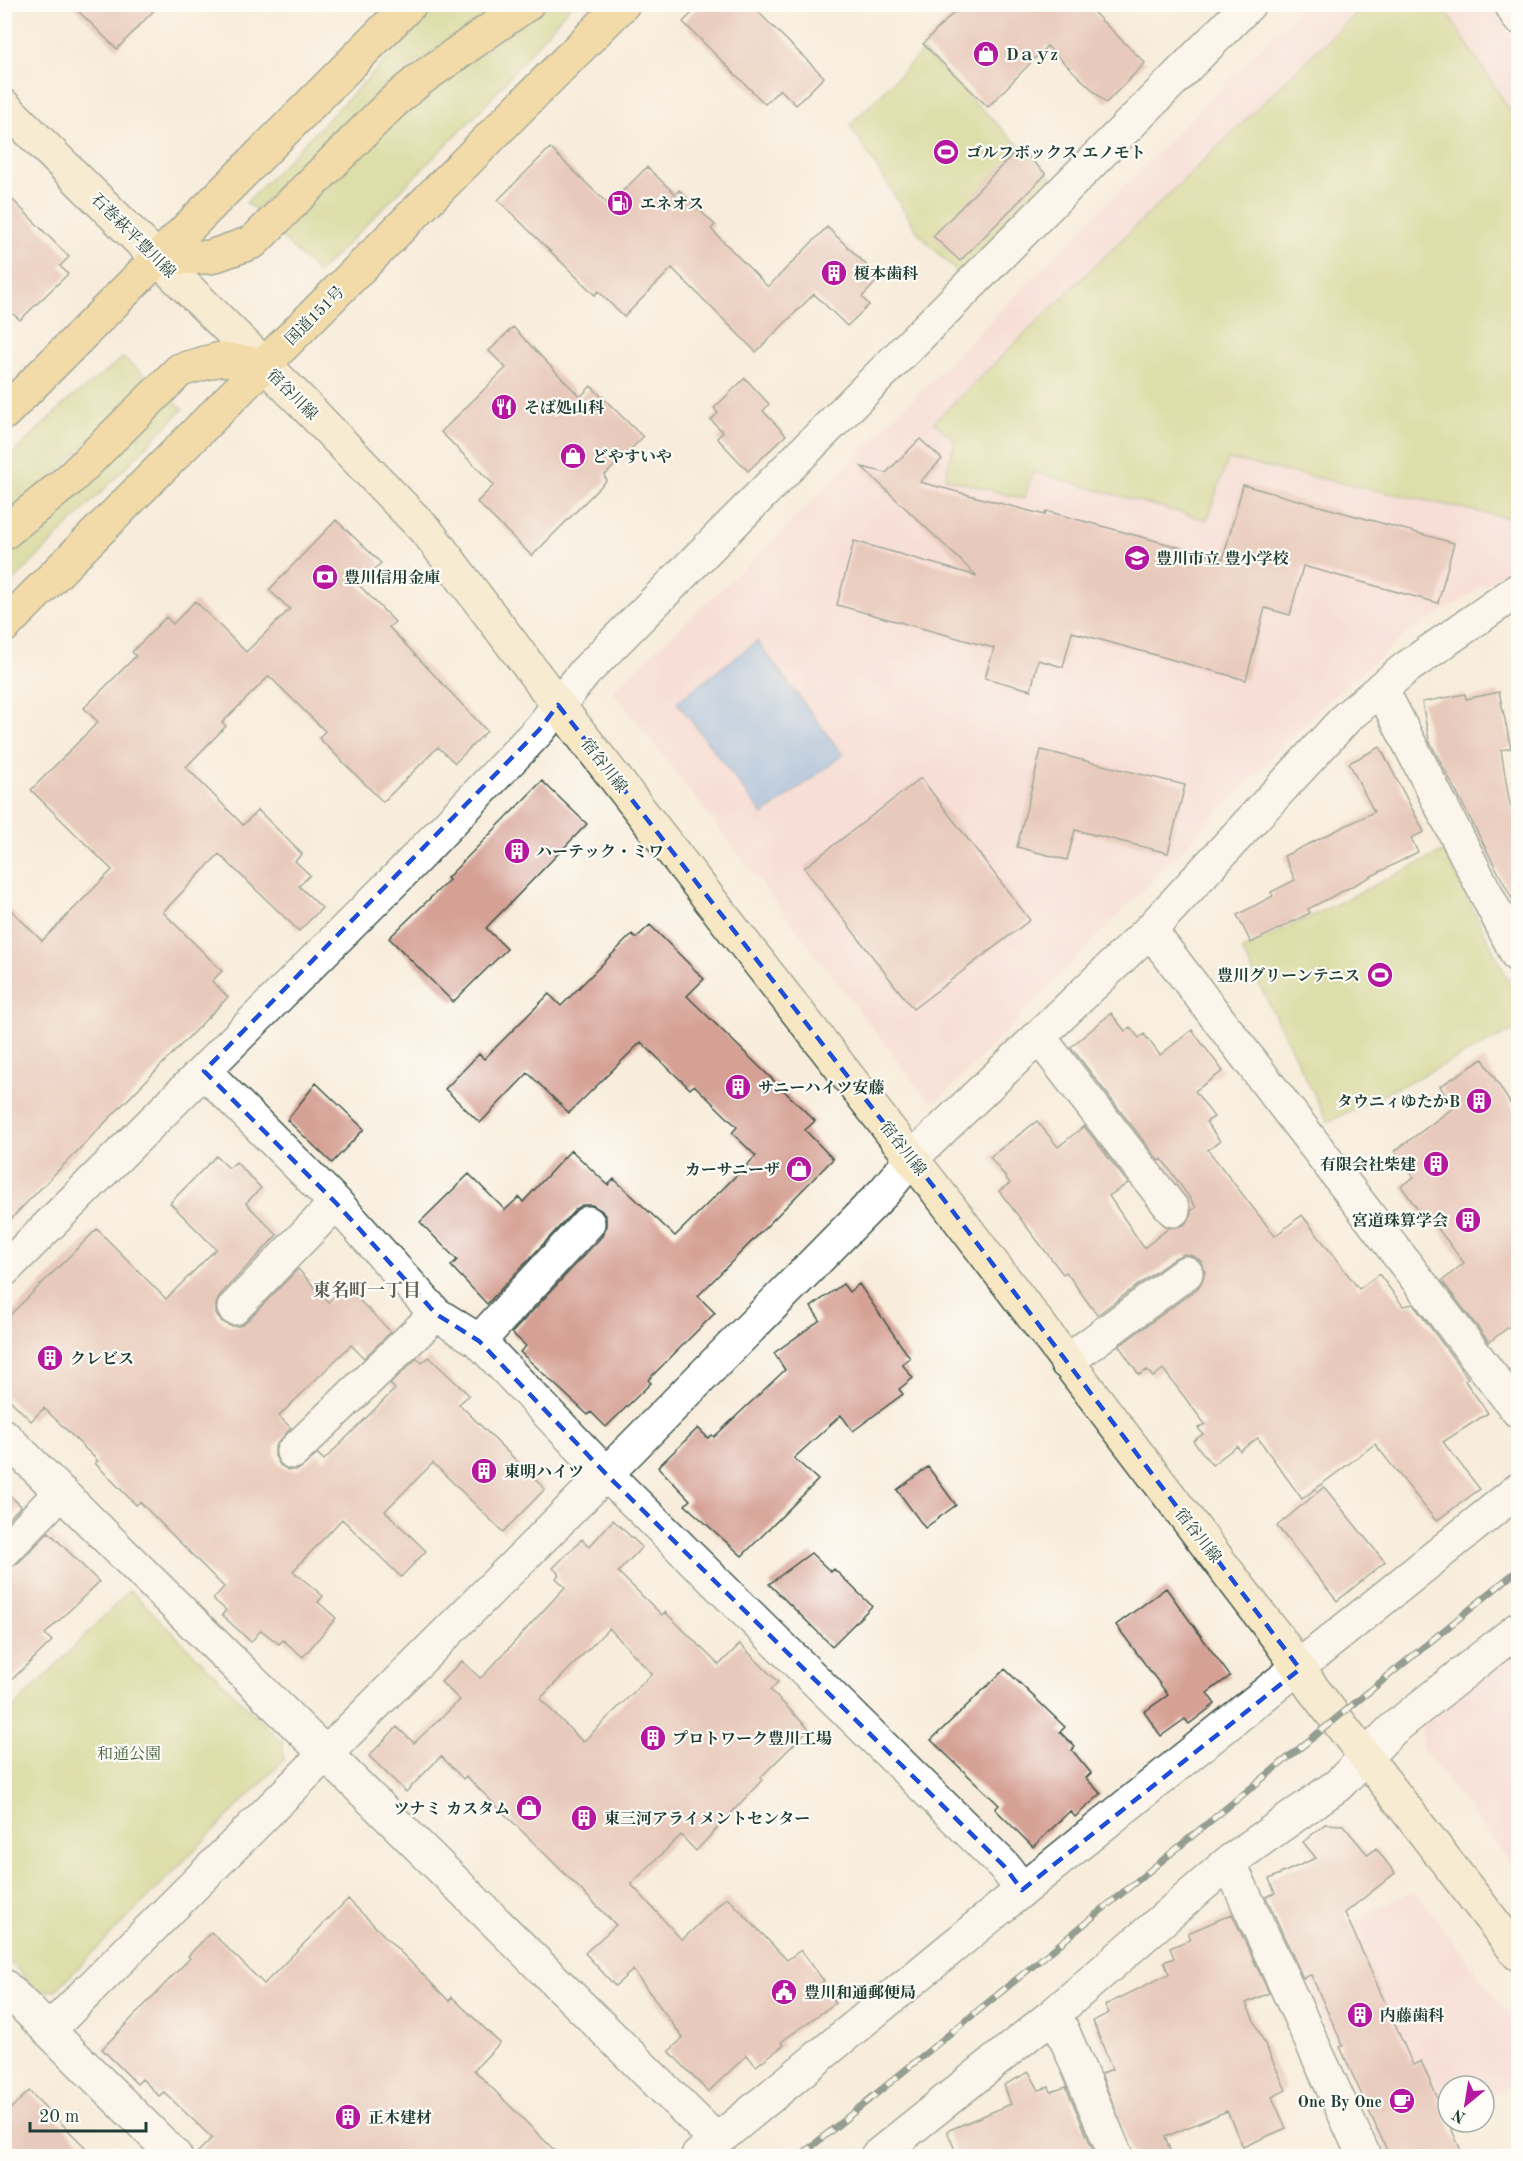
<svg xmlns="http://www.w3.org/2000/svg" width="1523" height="2161" viewBox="0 0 1523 2161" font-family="'Old Standard TT','Noto Serif JP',serif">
<rect width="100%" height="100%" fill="#fdfcf7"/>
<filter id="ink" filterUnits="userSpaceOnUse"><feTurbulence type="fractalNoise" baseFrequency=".0167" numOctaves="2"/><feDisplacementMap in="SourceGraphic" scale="12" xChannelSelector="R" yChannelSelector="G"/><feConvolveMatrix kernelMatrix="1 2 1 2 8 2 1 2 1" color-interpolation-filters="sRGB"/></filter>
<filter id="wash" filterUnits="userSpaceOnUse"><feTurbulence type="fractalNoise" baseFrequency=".008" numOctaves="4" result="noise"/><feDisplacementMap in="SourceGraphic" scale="24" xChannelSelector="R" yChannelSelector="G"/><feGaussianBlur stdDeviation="1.35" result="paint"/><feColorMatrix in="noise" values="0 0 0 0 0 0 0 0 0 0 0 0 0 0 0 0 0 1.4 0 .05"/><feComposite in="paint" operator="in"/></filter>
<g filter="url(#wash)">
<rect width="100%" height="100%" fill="#f8eddc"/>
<!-- built -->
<path fill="#f7cfd2" d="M 1303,5 L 1491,5 L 1518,48 L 1518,564 L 1406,635 L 1327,701 L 938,1101 L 929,1102 L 612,690 L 762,551 Z
M 1518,1649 L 1518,1873 L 1422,1748 L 1421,1725 Z
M 1415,1891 L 1518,2027 L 1518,2084 L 1484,2099 L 1484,2086 L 1448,2086 L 1448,2115 L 1381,2144 L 1291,1947 Z"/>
<!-- green -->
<path fill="#becc6e" stroke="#6e8451" stroke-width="1.5" d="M 1365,4 L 1442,5 L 1518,123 L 1518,520 L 1228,459 L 1207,520 L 1033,472 L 1024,499 L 945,478 L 955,441 L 934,422 Z
M 439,5 L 499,5 L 390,82 L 256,210 L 246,203 Z
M 549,5 L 571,5 L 483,108 L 318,273 L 277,233 L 429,90 Z
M 923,51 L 1053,179 L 959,274 L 919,234 L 850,125 Z
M 123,358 L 150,379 L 44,486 L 5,518 L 5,462 L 65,403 Z
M 173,400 L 183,409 L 5,590 L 5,556 C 66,510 119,454 173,400 Z
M 1444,851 L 1518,1000 L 1518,1028 L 1328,1122 L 1242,950 Z
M 130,1590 L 283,1743 L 284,1760 L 56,1990 L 40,1993 L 5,1957 L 5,1717 Z"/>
<!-- water -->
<path fill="#76a5e0" stroke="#4a718a" stroke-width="1.5" d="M 757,641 L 843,755 L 763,815 L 677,702 Z"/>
<g id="blocks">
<!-- building -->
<path fill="#d6a195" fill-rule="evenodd" d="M 71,4 L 160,4 L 117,49 Z
M 701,4 L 750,4 L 824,77 L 796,105 L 780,89 L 765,104 L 683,22 Z
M 962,4 L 1085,4 L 1145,63 L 1106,103 L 1047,46 L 988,107 L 923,44 Z
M 550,148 L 609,205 L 647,167 L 675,194 L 679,190 L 715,225 L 711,229 L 768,287 L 827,227 L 880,278 L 862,297 L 869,305 L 847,326 L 814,294 L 756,352 L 672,268 L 624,317 L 598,291 L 595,295 L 498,200 Z
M 1019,148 L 1046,174 L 960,261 L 933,236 Z
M 4,191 L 69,257 L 60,266 L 68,274 L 20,320 L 4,306 Z
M 513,327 L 580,397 L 591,386 L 643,437 L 604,476 L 607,480 L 532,556 L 477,502 L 494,485 L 441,432 L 506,368 L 489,351 Z
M 745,378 L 769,404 L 763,411 L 786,435 L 748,471 L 717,438 L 723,432 L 711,420 L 718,413 L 714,408 Z
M 920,439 L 942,459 L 920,482 L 1045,515 L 1046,511 L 1223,559 L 1243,485 L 1454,543 L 1438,603 L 1303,566 L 1290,615 L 1265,608 L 1246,680 L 1072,632 L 1063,667 L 1038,660 L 1031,690 L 985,678 L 994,648 L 837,605 L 854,541 L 977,576 L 862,467 L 886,473 Z
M 336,520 L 381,563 L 359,585 L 395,622 L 389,627 L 487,731 L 455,763 L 438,747 L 383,802 L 319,738 L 325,731 L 269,676 L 222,723 L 226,726 L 186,767 L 243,825 L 258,810 L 302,854 L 295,861 L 310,875 L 299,886 L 322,908 L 299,931 L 219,854 L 163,912 L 222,971 L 212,981 L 228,997 L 4,1226 L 4,903 L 42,941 L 112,870 L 31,790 L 98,722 L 84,708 L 136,656 L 132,652 L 166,617 L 173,624 L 195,601 L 246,652 L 290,609 L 269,590 Z
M 1499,692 L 1511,748 L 1501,750 L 1510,805 L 1518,822 L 1518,910 L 1429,740 L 1422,702 L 1465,694 L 1466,699 Z
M 1380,747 L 1424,832 L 1411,838 L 1418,852 L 1308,909 L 1310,913 L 1251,943 L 1237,915 L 1273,896 L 1271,892 L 1295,880 L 1284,856 L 1374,812 L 1349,763 Z
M 1041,750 L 1185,785 L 1168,853 L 1075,830 L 1067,860 L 1017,847 Z
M 921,778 L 1030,920 L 913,1009 L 804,868 Z
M 542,781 L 587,824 L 486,928 L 507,949 L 453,1002 L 389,938 L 449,880 L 447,878 Z
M 650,925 L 704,979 L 687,996 L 815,1121 L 805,1130 L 833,1159 L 698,1296 L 715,1313 L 648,1380 L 651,1383 L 606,1427 L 591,1412 L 588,1415 L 520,1352 L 526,1346 L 512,1333 L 602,1236 L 606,1227 L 606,1217 L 601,1210 L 592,1205 L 582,1205 L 575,1210 L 487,1304 L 451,1266 L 457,1260 L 420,1222 L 469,1174 L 505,1210 L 519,1197 L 523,1202 L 571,1150 L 608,1185 L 614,1179 L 675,1236 L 756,1156 L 732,1133 L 737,1127 L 694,1085 L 690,1089 L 641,1042 L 569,1113 L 528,1073 L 480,1123 L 445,1089 L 479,1054 L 484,1059 L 549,994 L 561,1006 L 632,934 L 636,938 Z
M 1111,1013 L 1125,1031 L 1130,1027 L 1139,1038 L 1144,1034 L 1160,1055 L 1192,1030 L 1223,1071 L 1195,1091 L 1214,1117 L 1206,1122 L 1220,1141 L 1208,1150 L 1275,1236 L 1302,1215 L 1359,1289 L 1379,1274 L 1403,1306 L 1413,1304 L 1468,1378 L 1465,1381 L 1488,1413 L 1443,1442 L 1480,1489 L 1436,1521 L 1375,1444 L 1302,1499 L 1258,1438 L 1240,1451 L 1237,1446 L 1212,1465 L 1193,1441 L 1203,1434 L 1198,1428 L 1205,1424 L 1163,1369 L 1153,1377 L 1147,1370 L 1139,1375 L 1119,1346 L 1198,1288 L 1203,1280 L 1205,1271 L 1201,1261 L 1193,1256 L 1184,1254 L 1175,1258 L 1097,1315 L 1066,1272 L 1063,1274 L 999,1191 L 1010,1183 L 990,1157 L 1037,1121 L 1058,1147 L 1084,1126 L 1128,1183 L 1109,1196 L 1144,1248 L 1169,1228 L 1184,1225 L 1190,1218 L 1191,1211 L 1196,1207 L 1162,1159 L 1159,1161 L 1071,1047 Z
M 1483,1059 L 1518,1116 L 1518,1320 L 1489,1342 L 1442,1281 L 1464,1263 L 1427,1214 L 1423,1217 L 1401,1186 L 1414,1177 L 1395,1151 L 1453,1108 L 1440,1086 Z
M 316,1083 L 364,1129 L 332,1163 L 287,1120 Z
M 216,1156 L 229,1168 L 236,1162 L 261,1188 L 246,1203 L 277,1235 L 220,1295 L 216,1304 L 216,1314 L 221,1321 L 230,1326 L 240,1326 L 247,1321 L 298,1269 L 328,1302 L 345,1286 L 391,1332 L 364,1358 L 351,1345 L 279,1416 L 291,1428 L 275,1446 L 275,1456 L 280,1465 L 288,1470 L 298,1470 L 318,1454 L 324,1460 L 395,1389 L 390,1384 L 417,1358 L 422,1363 L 429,1357 L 469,1395 L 459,1404 L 545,1489 L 503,1532 L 433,1463 L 385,1511 L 426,1551 L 401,1577 L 342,1519 L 293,1571 L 323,1596 L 318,1602 L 336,1618 L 303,1657 L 283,1640 L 279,1644 L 261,1630 L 251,1642 L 222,1615 L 226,1610 L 213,1599 L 224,1587 L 140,1502 L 136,1505 L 95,1463 L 98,1461 L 44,1408 L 31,1421 L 4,1394 L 4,1321 L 97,1229 L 166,1299 L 216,1249 L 170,1203 Z
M 843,1284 L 849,1292 L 859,1284 L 910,1358 L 902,1364 L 913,1378 L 899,1389 L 903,1394 L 853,1431 L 841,1415 L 794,1458 L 818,1480 L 742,1556 L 685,1505 L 690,1500 L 658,1467 L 698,1428 L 708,1438 L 712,1435 L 714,1437 L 785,1370 L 774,1353 L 820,1320 L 811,1307 Z
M 928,1467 L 956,1505 L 925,1528 L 897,1490 Z
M 1324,1487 L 1385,1562 L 1337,1601 L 1277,1526 Z
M 4,1490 L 21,1506 L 4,1523 Z
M 613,1520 L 642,1547 L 618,1572 L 662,1615 L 665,1612 L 719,1665 L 740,1644 L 778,1682 L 770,1690 L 809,1729 L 760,1778 L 762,1780 L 696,1851 L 681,1835 L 631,1884 L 682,1940 L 727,1897 L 787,1960 L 801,1950 L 824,1981 L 821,1983 L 835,2003 L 781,2042 L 784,2045 L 756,2066 L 747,2055 L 708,2092 L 669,2051 L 683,2038 L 633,1970 L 615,1986 L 585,1953 L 616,1925 L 529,1838 L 466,1776 L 463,1779 L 441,1756 L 406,1792 L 369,1756 L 397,1727 L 414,1743 L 460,1700 L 441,1682 L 462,1661 L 480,1678 L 485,1674 L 565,1587 L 556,1578 L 559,1574 L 553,1568 L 582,1539 L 589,1547 ZM 609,1628 L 652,1674 L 583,1742 L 540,1699 Z
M 49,1532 L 99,1582 L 45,1634 L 52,1641 L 4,1687 L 4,1569 L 17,1564 Z
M 811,1553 L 831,1572 L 834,1569 L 872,1606 L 832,1646 L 769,1584 Z
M 1166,1588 L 1230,1676 L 1207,1693 L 1215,1704 L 1189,1724 L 1185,1719 L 1161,1736 L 1144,1712 L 1168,1695 L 1116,1625 Z
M 1005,1669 L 1065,1727 L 1060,1732 L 1075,1747 L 1072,1750 L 1091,1773 L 1086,1778 L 1101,1794 L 1075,1817 L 1070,1811 L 1033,1847 L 995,1809 L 999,1805 L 931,1740 Z
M 1325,1824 L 1343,1825 L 1368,1855 L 1376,1848 L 1395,1873 L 1345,1913 L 1413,2065 L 1421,2061 L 1464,2157 L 1390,2157 L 1340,2047 L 1343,2046 L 1311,1975 L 1303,1978 L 1266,1897 L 1275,1893 L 1269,1879 L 1316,1858 L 1303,1842 Z
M 348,1899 L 449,2001 L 452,1997 L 500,2043 L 474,2070 L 561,2157 L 193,2157 L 212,2138 L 164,2092 L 159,2096 L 142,2079 L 137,2084 L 102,2049 L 190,1958 L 188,1956 L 211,1932 L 264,1984 Z
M 1232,1914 L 1269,1993 L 1246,2003 L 1286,2090 L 1272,2097 L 1286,2128 L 1243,2147 L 1227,2111 L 1165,2137 L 1173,2157 L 1134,2157 L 1101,2074 L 1112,2069 L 1093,2021 L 1109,2013 L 1105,2005 L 1169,1974 L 1164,1962 L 1174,1958 L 1170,1948 L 1191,1939 L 1188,1933 Z
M 1029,2072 L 1039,2090 L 1049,2087 L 1051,2092 L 1066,2087 L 1096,2157 L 958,2157 L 947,2131 L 1011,2104 L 1004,2085 Z
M 29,2091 L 95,2157 L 4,2157 L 4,2115 Z"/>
</g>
</g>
<g filter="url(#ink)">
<use href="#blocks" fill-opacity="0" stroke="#40574d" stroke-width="1.5"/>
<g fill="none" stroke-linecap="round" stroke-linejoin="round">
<!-- minor casing -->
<g stroke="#40574d" stroke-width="36">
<path id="minor" d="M 1511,4 L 1518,17
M 1381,688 L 1518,956
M 1150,930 L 1518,1411
M 1039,1037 L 1173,1210
M 204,1071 L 336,1203 L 436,1314 L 479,1341 L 606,1474 L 1004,1866 L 1022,1890
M 4,1270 L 398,877 L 539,730 L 585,672 L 1249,4
M 234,1308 L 336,1203
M 479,1341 L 588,1223
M 1066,1362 L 1186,1273
M 4,1436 L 717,2141
M 293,1452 L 436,1314
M 4,1551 L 61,1492
M 1229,1862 L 1364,2156
M 4,1986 L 175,2156
M 1055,2013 L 1116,2156
M 49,2030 L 606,1474 L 884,1192 L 912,1158 L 1150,930 L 1348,716 L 1406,668 L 1518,590
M 698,2156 L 1022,1890 L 1518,1490
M 877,2156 L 1055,2013 L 1229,1862 L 1338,1785 L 1393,1729 L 1518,1629"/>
</g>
<!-- secondary casing -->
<g stroke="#40574d" stroke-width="36">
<path id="secondary" d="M 4,106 L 302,402 L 429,534 L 558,705 L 948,1205 L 1280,1641 L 1313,1689 L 1518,1954"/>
</g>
<!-- trunk casing -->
<g stroke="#40574d" stroke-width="36">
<path id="trunk" d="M 158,258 L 210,257 L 253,242 L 391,104 L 419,80 L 527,4
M 4,413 L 410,4
M 4,533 L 69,480 L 180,370 L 220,359 L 264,365
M 4,626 L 623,4"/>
</g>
<!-- minor -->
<use href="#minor" stroke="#fff" stroke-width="33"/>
<!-- secondary -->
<use href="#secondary" stroke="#f7e8c3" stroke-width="33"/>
<!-- trunk -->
<use href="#trunk" stroke="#ebc669" stroke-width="33"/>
<!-- rail casing -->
<g stroke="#1f3d34" stroke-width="7">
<path id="rail" d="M 800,2156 L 1518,1570"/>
</g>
<!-- rail -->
<use href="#rail" stroke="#fdfcf7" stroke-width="4.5" stroke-dasharray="14" stroke-linecap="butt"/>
</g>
</g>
<!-- marked area -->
<path d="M0 0H1523V2161H0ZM 558,705 L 948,1205 L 1300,1669 L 1022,1890 L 1004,1866 L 606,1474 L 479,1341 L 436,1314 L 336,1203 L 204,1071 L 539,730 Z" fill="#f8eddc" fill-opacity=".55" fill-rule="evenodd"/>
<path fill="none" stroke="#1d4ed8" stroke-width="4.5" stroke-dasharray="12 8" stroke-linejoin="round" d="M 558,705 L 948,1205 L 1300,1669 L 1022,1890 L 1004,1866 L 606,1474 L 479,1341 L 436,1314 L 336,1203 L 204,1071 L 539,730 Z"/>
<!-- icons -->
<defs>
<g id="shop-disc" transform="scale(1.35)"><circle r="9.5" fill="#b5179e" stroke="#fdfcf7"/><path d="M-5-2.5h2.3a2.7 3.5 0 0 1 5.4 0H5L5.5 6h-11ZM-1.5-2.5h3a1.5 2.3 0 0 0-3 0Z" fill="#fff"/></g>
<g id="stadium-disc" transform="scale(1.35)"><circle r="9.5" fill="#b5179e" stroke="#fdfcf7"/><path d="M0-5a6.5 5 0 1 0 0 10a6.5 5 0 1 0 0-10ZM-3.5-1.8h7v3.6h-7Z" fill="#fff"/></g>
<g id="fuel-disc" transform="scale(1.35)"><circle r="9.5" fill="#b5179e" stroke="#fdfcf7"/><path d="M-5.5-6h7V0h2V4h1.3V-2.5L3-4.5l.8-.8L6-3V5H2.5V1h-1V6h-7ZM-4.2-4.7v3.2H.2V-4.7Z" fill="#fff"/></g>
<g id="building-disc" transform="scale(1.35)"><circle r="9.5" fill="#b5179e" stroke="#fdfcf7"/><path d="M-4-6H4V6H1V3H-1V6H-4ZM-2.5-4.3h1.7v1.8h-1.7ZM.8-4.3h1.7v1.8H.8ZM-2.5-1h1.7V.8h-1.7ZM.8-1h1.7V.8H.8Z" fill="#fff"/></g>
<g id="restaurant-disc" transform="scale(1.35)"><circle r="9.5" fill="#b5179e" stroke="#fdfcf7"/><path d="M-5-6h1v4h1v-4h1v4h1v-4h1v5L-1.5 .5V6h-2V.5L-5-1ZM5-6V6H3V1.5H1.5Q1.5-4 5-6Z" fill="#fff"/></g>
<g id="school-disc" transform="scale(1.35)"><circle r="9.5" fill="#b5179e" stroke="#fdfcf7"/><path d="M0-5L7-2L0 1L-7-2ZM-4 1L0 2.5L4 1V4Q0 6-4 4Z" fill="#fff"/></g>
<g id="bank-disc" transform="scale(1.35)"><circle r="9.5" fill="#b5179e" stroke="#fdfcf7"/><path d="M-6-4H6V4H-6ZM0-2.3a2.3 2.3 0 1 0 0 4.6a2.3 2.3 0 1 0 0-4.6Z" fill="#fff"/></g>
<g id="civic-disc" transform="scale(1.35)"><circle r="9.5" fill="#b5179e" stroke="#fdfcf7"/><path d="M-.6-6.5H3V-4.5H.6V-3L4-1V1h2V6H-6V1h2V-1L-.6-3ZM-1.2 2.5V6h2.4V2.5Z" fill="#fff"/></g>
<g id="cafe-disc" transform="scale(1.35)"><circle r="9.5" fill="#b5179e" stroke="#fdfcf7"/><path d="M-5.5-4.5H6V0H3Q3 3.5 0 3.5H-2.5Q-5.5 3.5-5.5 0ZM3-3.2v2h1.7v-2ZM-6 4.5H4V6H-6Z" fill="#fff"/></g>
</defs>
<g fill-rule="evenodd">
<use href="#shop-disc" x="986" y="54"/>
<use href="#stadium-disc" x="946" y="152"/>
<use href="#fuel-disc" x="620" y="203"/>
<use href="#building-disc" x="834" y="273"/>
<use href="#restaurant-disc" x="504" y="407"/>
<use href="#shop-disc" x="573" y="456"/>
<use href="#school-disc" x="1137" y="558"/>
<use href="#bank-disc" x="325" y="577"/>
<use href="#building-disc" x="517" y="851"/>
<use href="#stadium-disc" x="1380" y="975"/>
<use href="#building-disc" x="738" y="1087"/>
<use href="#building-disc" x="1479" y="1101"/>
<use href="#building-disc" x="1436" y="1164"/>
<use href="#shop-disc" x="799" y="1169"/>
<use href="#building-disc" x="1468" y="1220"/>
<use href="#building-disc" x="50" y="1358"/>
<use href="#building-disc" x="484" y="1471"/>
<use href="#building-disc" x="653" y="1738"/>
<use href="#shop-disc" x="529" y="1808"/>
<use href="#building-disc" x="584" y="1818"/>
<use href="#civic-disc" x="784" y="1992"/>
<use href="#building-disc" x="1360" y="2015"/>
<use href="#cafe-disc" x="1402" y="2101"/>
<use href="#building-disc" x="348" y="2117"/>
</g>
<g text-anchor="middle" stroke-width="4.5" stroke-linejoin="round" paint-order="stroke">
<!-- poi labels -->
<g font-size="16" font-weight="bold" fill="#1f3d34" stroke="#fdfcf7" text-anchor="start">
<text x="1006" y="60">Dａｙz</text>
<text x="966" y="158">ゴルフボックス エノモト</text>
<text x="640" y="209">エネオス</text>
<text x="854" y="279">榎本歯科</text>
<text x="524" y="413">そば処山科</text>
<text x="592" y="462">どやすいや</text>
<text x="1156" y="564">豊川市立 豊小学校</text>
<text x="344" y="583">豊川信用金庫</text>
<text x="536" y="857">ハーテック・ミワ</text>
<text x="1360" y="981" text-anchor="end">豊川グリーンテニス</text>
<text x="758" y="1093">サニーハイツ安藤</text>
<text x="1460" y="1107" text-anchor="end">タウニィゆたかB</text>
<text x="1416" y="1170" text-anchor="end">有限会社柴建</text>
<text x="780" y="1175" text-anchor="end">カーサニーザ</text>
<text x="1448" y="1226" text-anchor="end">宮道珠算学会</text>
<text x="70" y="1364">クレビス</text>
<text x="504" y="1477">東明ハイツ</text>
<text x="672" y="1744">プロトワーク豊川工場</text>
<text x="510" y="1814" text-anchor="end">ツナミ カスタム</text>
<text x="604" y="1824">東三河アライメントセンター</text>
<text x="804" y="1998">豊川和通郵便局</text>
<text x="1380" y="2021">内藤歯科</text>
<text x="1382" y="2107" text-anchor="end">One By One</text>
<text x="368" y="2123">正木建材</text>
</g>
<!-- street labels -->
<g font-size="16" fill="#1f3d34" stroke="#fdfcf7">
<text transform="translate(134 235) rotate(45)" y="6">石巻萩平豊川線</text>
<text transform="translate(314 315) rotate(-45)" y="6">国道151号</text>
<text transform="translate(293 394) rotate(45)" y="6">宿谷川線</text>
<text transform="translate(605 765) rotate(52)" y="6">宿谷川線</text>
<text transform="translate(904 1148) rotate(52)" y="6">宿谷川線</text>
<text transform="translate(1199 1535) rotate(52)" y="6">宿谷川線</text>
</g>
<!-- park labels -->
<g font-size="16" fill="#476142" stroke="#fdfcf7">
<text x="129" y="1759">和通公園</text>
</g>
<!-- neighbourhood labels -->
<g font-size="18" font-weight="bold" fill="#5f6056" stroke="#fdfcf7">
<text x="367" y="1296">東名町一丁目</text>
</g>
</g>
<!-- margin -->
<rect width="1523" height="2161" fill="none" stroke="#fdfcf7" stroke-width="24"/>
<!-- north arrow -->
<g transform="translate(1466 2104) rotate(210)"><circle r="28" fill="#fdfcf7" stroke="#a4b0a9" stroke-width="1.5"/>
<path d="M0-4.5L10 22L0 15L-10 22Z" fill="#b5179e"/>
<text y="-9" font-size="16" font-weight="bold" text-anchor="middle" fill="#1f3d34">N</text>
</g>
<!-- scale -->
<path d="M30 2122v9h116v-9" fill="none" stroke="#1f3d34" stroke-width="3"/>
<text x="39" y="2122" font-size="18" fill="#1f3d34" stroke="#fdfcf7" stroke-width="4.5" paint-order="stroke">20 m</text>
</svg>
